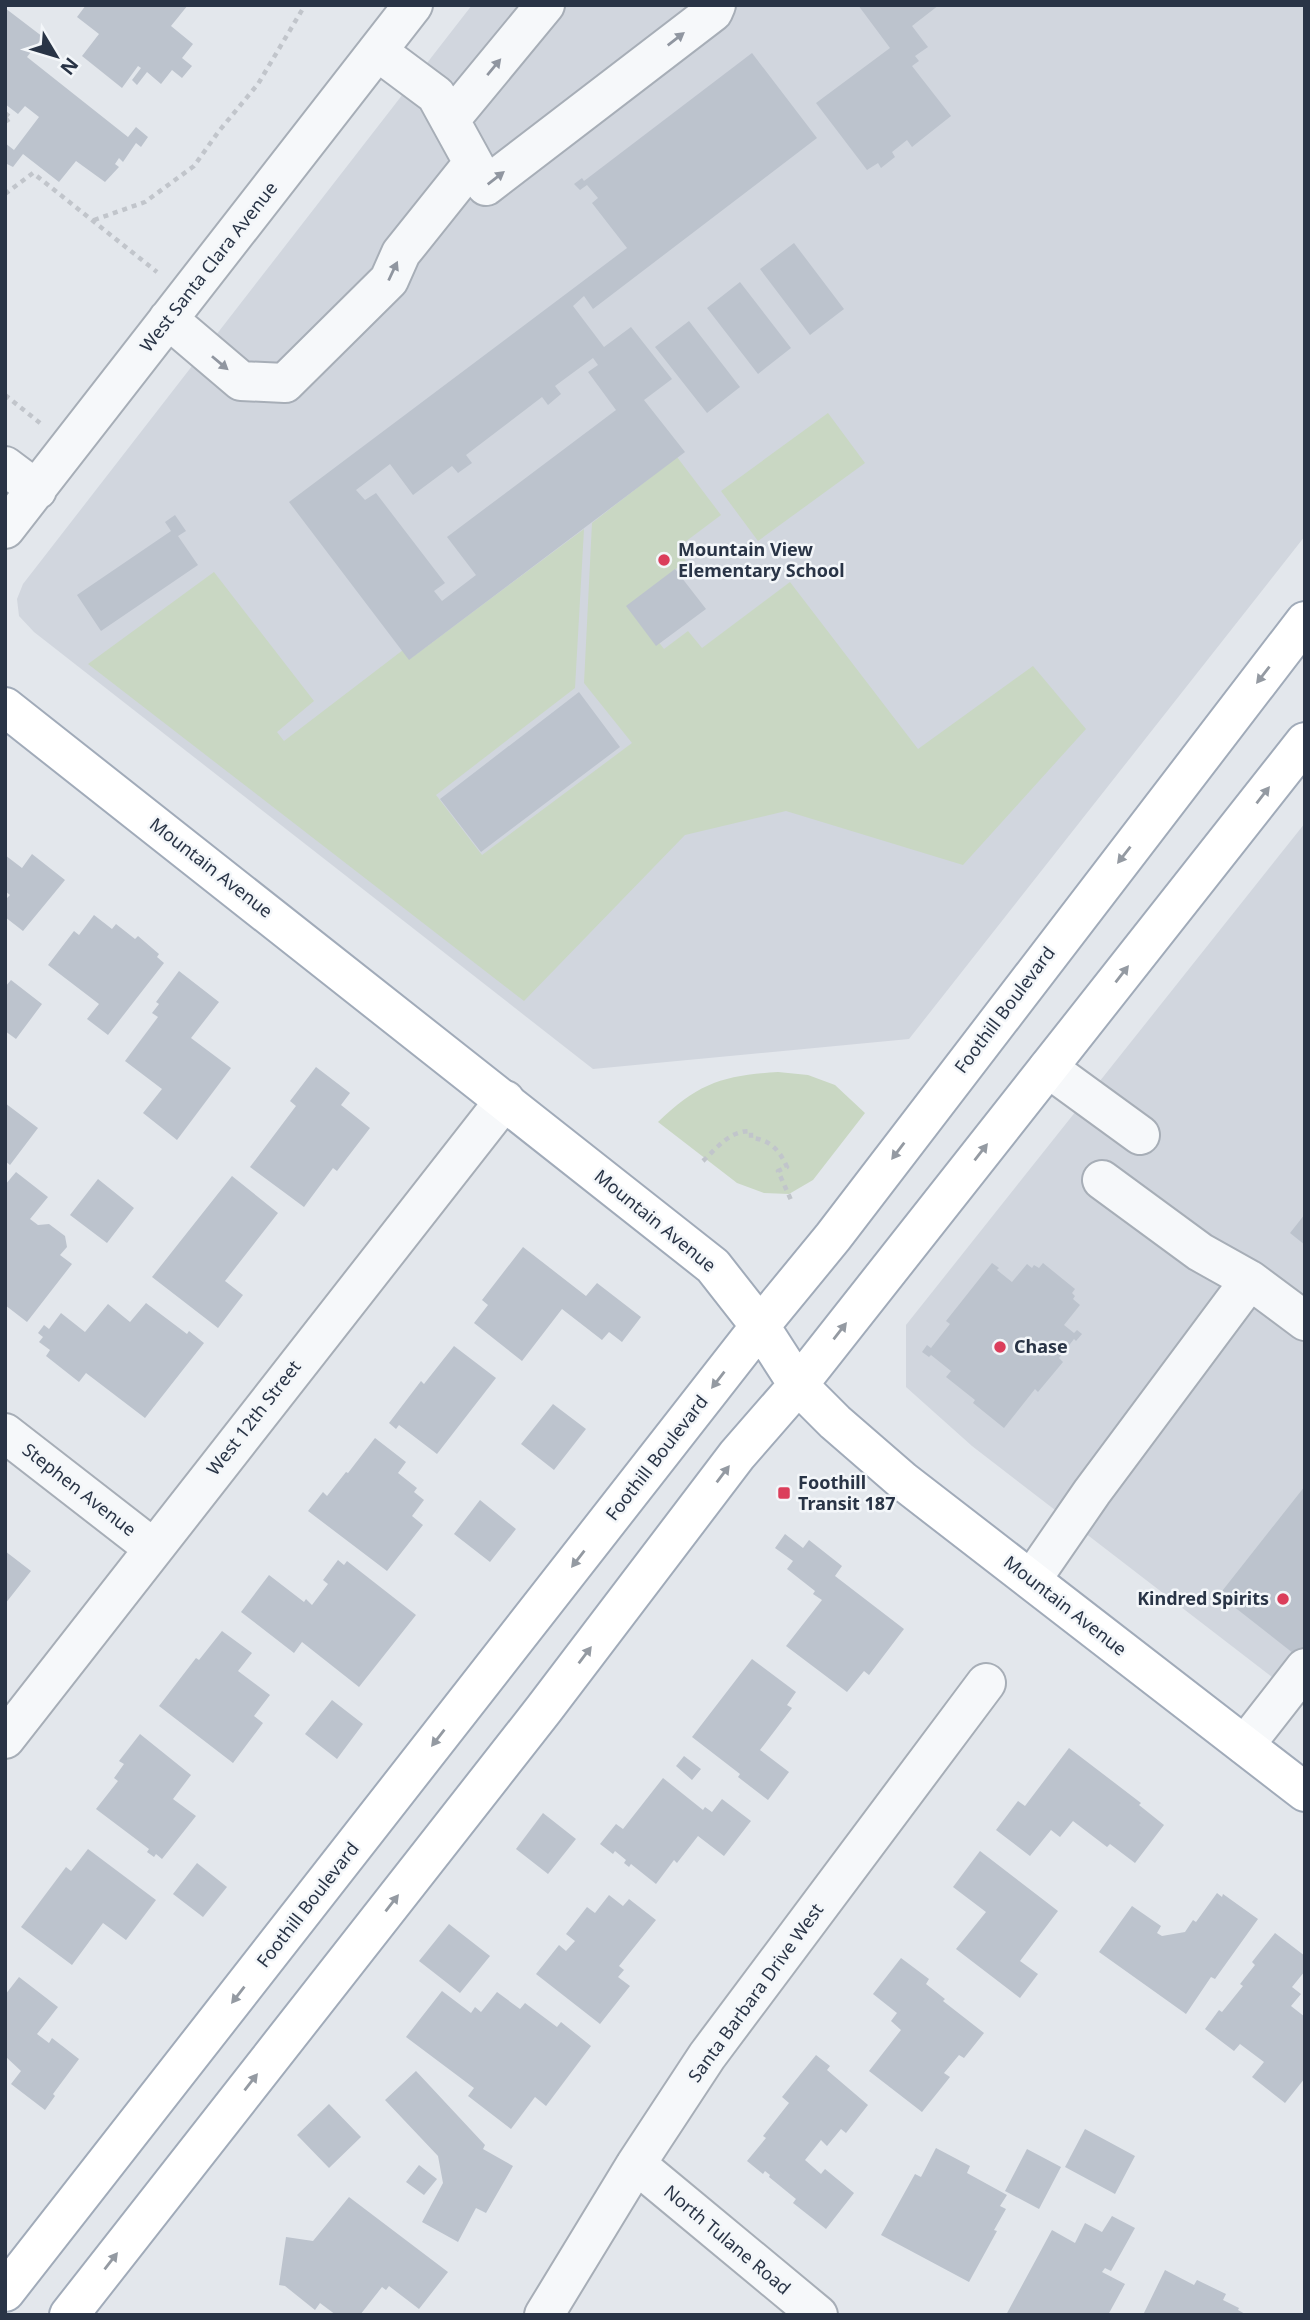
<svg xmlns="http://www.w3.org/2000/svg" width="1310" height="2320" viewBox="0 0 1310 2320" font-family="'Noto Sans',sans-serif">
<rect width="100%" height="100%" fill="#e3e7ec"/>
<!-- built -->
<path fill="#d1d6de" d="M 472,5 L 1305,5 L 1305,536 L 909,1039 L 593,1069 L 34,632 L 19,616 L 17,599 L 23,584 Z
M 1305,823 L 1305,1688 L 1298,1697 L 972,1446 L 906,1387 L 906,1325 Z"/>
<!-- green -->
<path fill="#c9d7c3" d="M 828,413 L 865,463 L 758,541 L 721,491 Z
M 677,457 L 721,515 L 677,548 L 686,561 L 630,604 L 664,649 L 688,631 L 702,648 L 790,582 L 918,749 L 1033,666 L 1086,729 L 963,865 L 786,811 L 685,835 L 524,1001 L 88,664 L 214,572 L 314,701 L 277,732 L 284,741 L 403,650 L 410,659 L 584,529 L 575,688 L 436,795 L 482,855 L 632,743 L 584,683 L 592,523 Z
M 778,1072 L 808,1075 L 835,1085 L 865,1113 L 813,1180 L 789,1194 L 764,1193 L 737,1183 L 658,1122 C 698,1083 724,1075 778,1072 Z"/>
<!-- building -->
<path fill="#bcc3cd" fill-rule="evenodd" d="M 86,5 L 188,5 L 171,26 L 193,44 L 182,58 L 192,66 L 182,78 L 172,70 L 161,84 L 147,72 L 137,85 L 132,80 L 141,68 L 138,66 L 122,88 L 82,56 L 99,34 L 77,17 Z
M 858,5 L 939,5 L 912,26 L 928,47 L 915,56 L 919,61 L 912,66 L 951,116 L 912,147 L 907,140 L 892,152 L 895,157 L 881,168 L 878,163 L 867,170 L 816,103 L 890,48 Z
M 5,8 L 43,37 L 27,57 L 128,137 L 136,127 L 148,137 L 141,147 L 136,143 L 123,162 L 119,158 L 115,164 L 119,167 L 105,182 L 76,161 L 59,182 L 23,154 L 13,167 L 5,163 L 5,143 L 14,150 L 39,117 L 25,106 L 18,114 L 5,104 Z
M 752,53 L 817,138 L 593,309 L 584,296 L 573,306 L 604,347 L 631,327 L 672,379 L 644,400 L 685,452 L 409,660 L 289,502 L 627,248 L 592,203 L 598,198 L 587,185 L 580,190 L 574,184 L 582,178 L 584,181 ZM 593,358 L 598,365 L 588,372 L 616,410 L 447,537 L 476,575 L 442,601 L 434,591 L 445,583 L 376,493 L 365,500 L 356,490 L 390,464 L 413,495 L 452,466 L 458,473 L 472,463 L 466,455 L 542,397 L 548,405 L 561,394 L 555,386 Z
M 794,243 L 844,309 L 810,335 L 760,269 Z
M 740,282 L 791,348 L 758,374 L 707,308 Z
M 689,321 L 740,387 L 707,413 L 655,347 Z
M 175,515 L 186,531 L 178,536 L 198,565 L 101,631 L 77,595 L 171,531 L 165,522 Z
M 675,569 L 706,609 L 656,646 L 626,606 Z
M 579,692 L 620,747 L 481,852 L 440,799 Z
M 32,854 L 65,880 L 23,931 L 5,917 L 5,900 L 10,895 L 5,891 L 5,855 L 22,868 Z
M 94,915 L 112,929 L 116,924 L 135,939 L 138,936 L 159,954 L 157,957 L 164,963 L 108,1035 L 87,1019 L 99,1004 L 48,965 L 74,931 L 79,935 Z
M 179,971 L 219,1002 L 191,1038 L 231,1068 L 177,1140 L 143,1113 L 162,1089 L 125,1061 L 158,1017 L 152,1013 L 159,1004 L 156,1002 Z
M 11,980 L 42,1004 L 16,1039 L 5,1031 L 5,987 Z
M 316,1067 L 350,1093 L 341,1105 L 370,1128 L 337,1171 L 333,1168 L 304,1207 L 250,1167 L 296,1106 L 290,1101 Z
M 5,1103 L 38,1128 L 10,1165 L 5,1161 Z
M 16,1172 L 48,1197 L 30,1219 L 38,1225 L 49,1224 L 65,1236 L 67,1247 L 60,1255 L 72,1264 L 27,1322 L 5,1305 L 5,1185 Z
M 232,1176 L 278,1213 L 225,1281 L 243,1295 L 218,1328 L 152,1277 Z
M 98,1179 L 134,1208 L 107,1243 L 70,1215 Z
M 1305,1214 L 1305,1245 L 1290,1233 Z
M 523,1247 L 586,1296 L 597,1283 L 641,1317 L 622,1342 L 609,1332 L 602,1340 L 562,1309 L 522,1361 L 474,1323 L 488,1305 L 482,1300 Z
M 992,1263 L 999,1268 L 997,1270 L 1012,1282 L 1027,1264 L 1032,1268 L 1034,1265 L 1039,1268 L 1043,1263 L 1075,1289 L 1072,1293 L 1075,1296 L 1073,1299 L 1080,1305 L 1064,1325 L 1074,1333 L 1077,1330 L 1082,1334 L 1076,1341 L 1074,1339 L 1059,1358 L 1063,1362 L 1038,1392 L 1035,1389 L 1004,1428 L 973,1403 L 975,1400 L 946,1377 L 951,1371 L 931,1355 L 929,1357 L 922,1352 L 927,1345 L 931,1348 L 950,1324 L 946,1321 Z
M 146,1303 L 187,1334 L 189,1331 L 204,1343 L 145,1418 L 86,1373 L 79,1382 L 46,1356 L 50,1350 L 39,1342 L 43,1337 L 38,1333 L 44,1325 L 49,1329 L 61,1313 L 85,1332 L 108,1304 L 130,1322 Z
M 454,1346 L 496,1378 L 437,1454 L 399,1425 L 396,1429 L 389,1423 L 421,1381 L 424,1384 Z
M 553,1404 L 586,1429 L 554,1470 L 521,1444 Z
M 375,1438 L 406,1462 L 398,1473 L 417,1488 L 414,1492 L 424,1500 L 412,1516 L 423,1525 L 387,1571 L 308,1511 L 323,1492 L 327,1496 L 346,1472 L 348,1473 Z
M 1305,1486 L 1305,1648 L 1298,1657 L 1219,1595 Z
M 480,1500 L 516,1529 L 490,1562 L 454,1534 Z
M 785,1534 L 803,1548 L 809,1540 L 842,1566 L 835,1576 L 904,1629 L 869,1675 L 864,1671 L 847,1692 L 786,1646 L 822,1600 L 813,1594 L 815,1591 L 787,1569 L 793,1561 L 775,1548 Z
M 5,1551 L 31,1571 L 5,1604 Z
M 338,1560 L 344,1565 L 347,1561 L 416,1615 L 359,1687 L 302,1642 L 294,1653 L 241,1612 L 269,1575 L 304,1602 L 306,1599 L 312,1605 L 328,1584 L 323,1580 Z
M 222,1631 L 252,1653 L 238,1671 L 270,1695 L 254,1716 L 263,1723 L 233,1763 L 159,1706 L 196,1658 L 199,1660 Z
M 752,1659 L 796,1692 L 787,1705 L 792,1708 L 760,1750 L 789,1772 L 768,1800 L 738,1777 L 740,1774 L 692,1737 Z
M 332,1700 L 363,1724 L 337,1759 L 305,1734 Z
M 140,1734 L 191,1775 L 173,1799 L 196,1816 L 162,1859 L 156,1854 L 154,1857 L 147,1852 L 149,1849 L 96,1809 L 118,1781 L 114,1778 L 124,1764 L 119,1761 Z
M 1069,1748 L 1141,1803 L 1139,1805 L 1164,1825 L 1135,1863 L 1110,1844 L 1107,1847 L 1073,1821 L 1060,1837 L 1051,1830 L 1030,1856 L 996,1830 L 1018,1801 L 1025,1806 Z
M 684,1756 L 701,1769 L 692,1780 L 676,1766 Z
M 663,1778 L 703,1810 L 705,1807 L 712,1812 L 722,1799 L 751,1821 L 724,1856 L 698,1836 L 677,1863 L 674,1860 L 656,1884 L 631,1864 L 629,1867 L 624,1863 L 626,1860 L 615,1851 L 613,1854 L 600,1844 L 616,1824 L 623,1829 Z
M 543,1813 L 576,1839 L 548,1874 L 516,1849 Z
M 88,1849 L 156,1900 L 126,1940 L 103,1923 L 72,1965 L 21,1927 L 66,1867 L 71,1871 Z
M 980,1851 L 1058,1911 L 1020,1961 L 1038,1974 L 1020,1998 L 956,1949 L 986,1912 L 953,1887 Z
M 197,1863 L 227,1887 L 203,1917 L 173,1894 Z
M 1217,1893 L 1222,1897 L 1223,1894 L 1258,1919 L 1215,1979 L 1211,1977 L 1186,2014 L 1099,1952 L 1132,1906 L 1161,1926 L 1157,1933 L 1162,1936 L 1185,1932 L 1193,1920 L 1196,1922 Z
M 609,1895 L 623,1906 L 629,1899 L 656,1920 L 619,1966 L 624,1970 L 618,1977 L 630,1986 L 600,2024 L 536,1974 L 559,1945 L 566,1951 L 575,1941 L 566,1934 L 587,1907 L 595,1913 Z
M 449,1924 L 490,1956 L 460,1993 L 419,1961 Z
M 1275,1933 L 1305,1956 L 1305,1971 L 1292,1987 L 1301,1994 L 1291,2006 L 1305,2017 L 1305,2078 L 1285,2103 L 1252,2077 L 1264,2062 L 1240,2044 L 1234,2051 L 1205,2029 L 1219,2010 L 1222,2012 L 1243,1986 L 1240,1984 L 1255,1965 L 1252,1962 Z
M 901,1958 L 929,1979 L 926,1984 L 945,1999 L 943,2001 L 984,2033 L 964,2058 L 959,2055 L 944,2073 L 950,2077 L 922,2112 L 869,2071 L 901,2030 L 891,2021 L 897,2013 L 873,1994 Z
M 19,1977 L 58,2007 L 37,2034 L 49,2043 L 52,2038 L 79,2059 L 53,2094 L 55,2096 L 45,2110 L 11,2084 L 21,2071 L 5,2056 L 5,1995 Z
M 442,1991 L 471,2013 L 475,2007 L 481,2012 L 497,1992 L 520,2009 L 525,2003 L 557,2027 L 561,2022 L 591,2046 L 546,2106 L 535,2097 L 511,2129 L 468,2096 L 474,2088 L 406,2037 Z
M 816,2055 L 830,2066 L 827,2070 L 868,2105 L 846,2133 L 841,2129 L 827,2146 L 821,2140 L 805,2160 L 821,2174 L 825,2169 L 854,2193 L 826,2229 L 793,2203 L 796,2199 L 769,2177 L 770,2175 L 765,2171 L 763,2174 L 747,2161 L 766,2138 L 763,2136 L 789,2103 L 782,2097 Z
M 416,2071 L 485,2145 L 483,2149 L 513,2166 L 486,2213 L 476,2208 L 458,2242 L 422,2222 L 443,2183 L 438,2156 L 385,2100 Z
M 329,2104 L 361,2137 L 329,2168 L 297,2135 Z
M 1085,2129 L 1135,2156 L 1115,2194 L 1065,2167 Z
M 936,2148 L 970,2166 L 967,2173 L 1007,2195 L 1000,2206 L 1006,2209 L 994,2230 L 997,2231 L 969,2282 L 881,2235 L 915,2174 L 921,2177 Z
M 1027,2149 L 1061,2167 L 1039,2209 L 1005,2191 Z
M 419,2165 L 437,2179 L 424,2195 L 406,2182 Z
M 349,2197 L 448,2272 L 419,2309 L 389,2286 L 386,2290 L 382,2287 L 360,2315 L 336,2315 L 320,2303 L 315,2310 L 285,2286 L 279,2285 L 286,2237 L 313,2241 Z
M 1112,2216 L 1135,2228 L 1111,2271 L 1105,2268 L 1102,2272 L 1125,2284 L 1108,2315 L 1006,2315 L 1052,2230 L 1075,2243 L 1085,2223 L 1102,2232 Z
M 1165,2270 L 1194,2285 L 1197,2280 L 1226,2294 L 1223,2300 L 1239,2308 L 1238,2310 L 1247,2315 L 1143,2315 Z"/>
<g fill="none" stroke-linecap="round" stroke-linejoin="round">
<!-- minor casing -->
<g stroke="#a7aeb7" stroke-width="42">
<path id="minor" d="M 377,51 L 436,95 L 486,186 L 713,12 L 716,5
M 450,120 L 545,5
M 168,319 L 241,381 L 285,383 L 389,280 L 401,253 L 473,163
M 5,466 L 37,490
M 5,529 L 413,5
M 1048,1068 L 1140,1135
M 1102,1180 L 1200,1252 L 1250,1280 L 1305,1321
M 5,1433 L 153,1548
M 1032,1579 L 1092,1492 L 1250,1280
M 5,1739 L 505,1100
M 1245,1745 L 1305,1668
M 636,2164 L 818,2315
M 544,2315 L 636,2164 L 707,2056 L 986,1683"/>
</g>
<!-- major casing -->
<g stroke="#a1abb9" stroke-width="42">
<path id="major" d="M 5,707 L 713,1266 L 760,1326 L 798,1385 L 835,1422 L 903,1481 L 1305,1792
M 5,2292 L 760,1326 L 833,1237 L 1305,621
M 69,2315 L 544,1709 L 737,1455 L 798,1385 L 1305,742"/>
</g>
<!-- path -->
<path stroke="#c1c5cb" stroke-width="4.5" stroke-dasharray="5 5" stroke-linecap="butt" d="M 5,113 L 11,118 L 5,122
M 5,194 L 33,173 L 157,272
M 94,220 L 145,202 L 194,166 L 219,131 L 258,84 L 305,5
M 5,395 L 40,423
M 703,1161 C 718,1147 729,1131 751,1131 L 751,1138 C 770,1139 780,1151 787,1167 L 778,1171 L 791,1200"/>
<!-- minor -->
<use href="#minor" stroke="#f6f8fa" stroke-width="38"/>
<!-- major -->
<use href="#major" stroke="#fff" stroke-width="38"/>
</g>
<!-- one-way arrows -->
<defs><path id="oneway-solid" d="M-6-.8H1V-3.2L6.5 0L1 3.2V.8H-6Z" transform="scale(1.75)"/></defs>
<g fill="#9096a0">
<use href="#oneway-solid" transform="translate(676 39) rotate(-38)"/>
<use href="#oneway-solid" transform="translate(494 67) rotate(-50)"/>
<use href="#oneway-solid" transform="translate(496 178) rotate(-38)"/>
<use href="#oneway-solid" transform="translate(393 271) rotate(-65)"/>
<use href="#oneway-solid" transform="translate(220 363) rotate(40)"/>
</g>
<g fill="#949aa2">
<use href="#oneway-solid" transform="translate(1263 675) rotate(128)"/>
<use href="#oneway-solid" transform="translate(1263 795) rotate(-52)"/>
<use href="#oneway-solid" transform="translate(1124 855) rotate(128)"/>
<use href="#oneway-solid" transform="translate(1122 974) rotate(-52)"/>
<use href="#oneway-solid" transform="translate(898 1151) rotate(127)"/>
<use href="#oneway-solid" transform="translate(981 1152) rotate(-52)"/>
<use href="#oneway-solid" transform="translate(840 1331) rotate(-52)"/>
<use href="#oneway-solid" transform="translate(718 1380) rotate(128)"/>
<use href="#oneway-solid" transform="translate(723 1474) rotate(-53)"/>
<use href="#oneway-solid" transform="translate(578 1559) rotate(128)"/>
<use href="#oneway-solid" transform="translate(585 1655) rotate(-53)"/>
<use href="#oneway-solid" transform="translate(438 1738) rotate(128)"/>
<use href="#oneway-solid" transform="translate(392 1903) rotate(-52)"/>
<use href="#oneway-solid" transform="translate(238 1995) rotate(128)"/>
<use href="#oneway-solid" transform="translate(251 2082) rotate(-52)"/>
<use href="#oneway-solid" transform="translate(111 2261) rotate(-52)"/>
</g>
<!-- markers -->
<g fill="#db3e5b" stroke="#f3f6f9" stroke-width="2.5">
<circle cx="664" cy="560" r="7"/>
<circle cx="1000" cy="1347" r="7"/>
<rect x="777" y="1486" width="14" height="14" rx="3.5"/>
<circle cx="1283" cy="1599" r="7"/>
</g>
<g text-anchor="middle" stroke-width="5" stroke-linejoin="round" paint-order="stroke">
<!-- street labels -->
<g font-size="18" fill="#293446" stroke="#f3f6f9">
<text transform="translate(209 267) rotate(-52)" y="6">West Santa Clara Avenue</text>
<text transform="translate(211 868) rotate(38)" y="6">Mountain Avenue</text>
<text transform="translate(1005 1010) rotate(-53)" y="6">Foothill Boulevard</text>
<text transform="translate(655 1221) rotate(39)" y="6">Mountain Avenue</text>
<text transform="translate(254 1418) rotate(-52)" y="6">West 12th Street</text>
<text transform="translate(657 1458) rotate(-52)" y="6">Foothill Boulevard</text>
<text transform="translate(79 1490) rotate(38)" y="6">Stephen Avenue</text>
<text transform="translate(1065 1606) rotate(38)" y="6">Mountain Avenue</text>
<text transform="translate(308 1905) rotate(-52)" y="6">Foothill Boulevard</text>
<text transform="translate(756 1993) rotate(-54)" y="6">Santa Barbara Drive West</text>
<text transform="translate(727 2240) rotate(40)" y="6">North Tulane Road</text>
</g>
<!-- poi labels -->
<g font-size="18" font-weight="bold" fill="#293446" stroke="#f3f6f9" text-anchor="start">
<text x="678" y="556">Mountain View<tspan x="678" dy="21">Elementary School</tspan></text>
<text x="1014" y="1353">Chase</text>
<text x="798" y="1489">Foothill<tspan x="798" dy="21">Transit 187</tspan></text>
<text x="1269" y="1605" text-anchor="end">Kindred Spirits</text>
</g>
</g>
<!-- border -->
<rect width="1310" height="2320" fill="none" stroke="#293446" stroke-width="14"/>
<!-- north arrow -->
<g transform="translate(56 56) rotate(128)" stroke="#f3f6f9" stroke-width="5" paint-order="stroke">
<path d="M0-5L12 26L0 18L-12 26Z" fill="#293446"/>
<text y="-10" font-size="19" font-weight="bold" text-anchor="middle" fill="#293446">N</text>
</g>
</svg>
